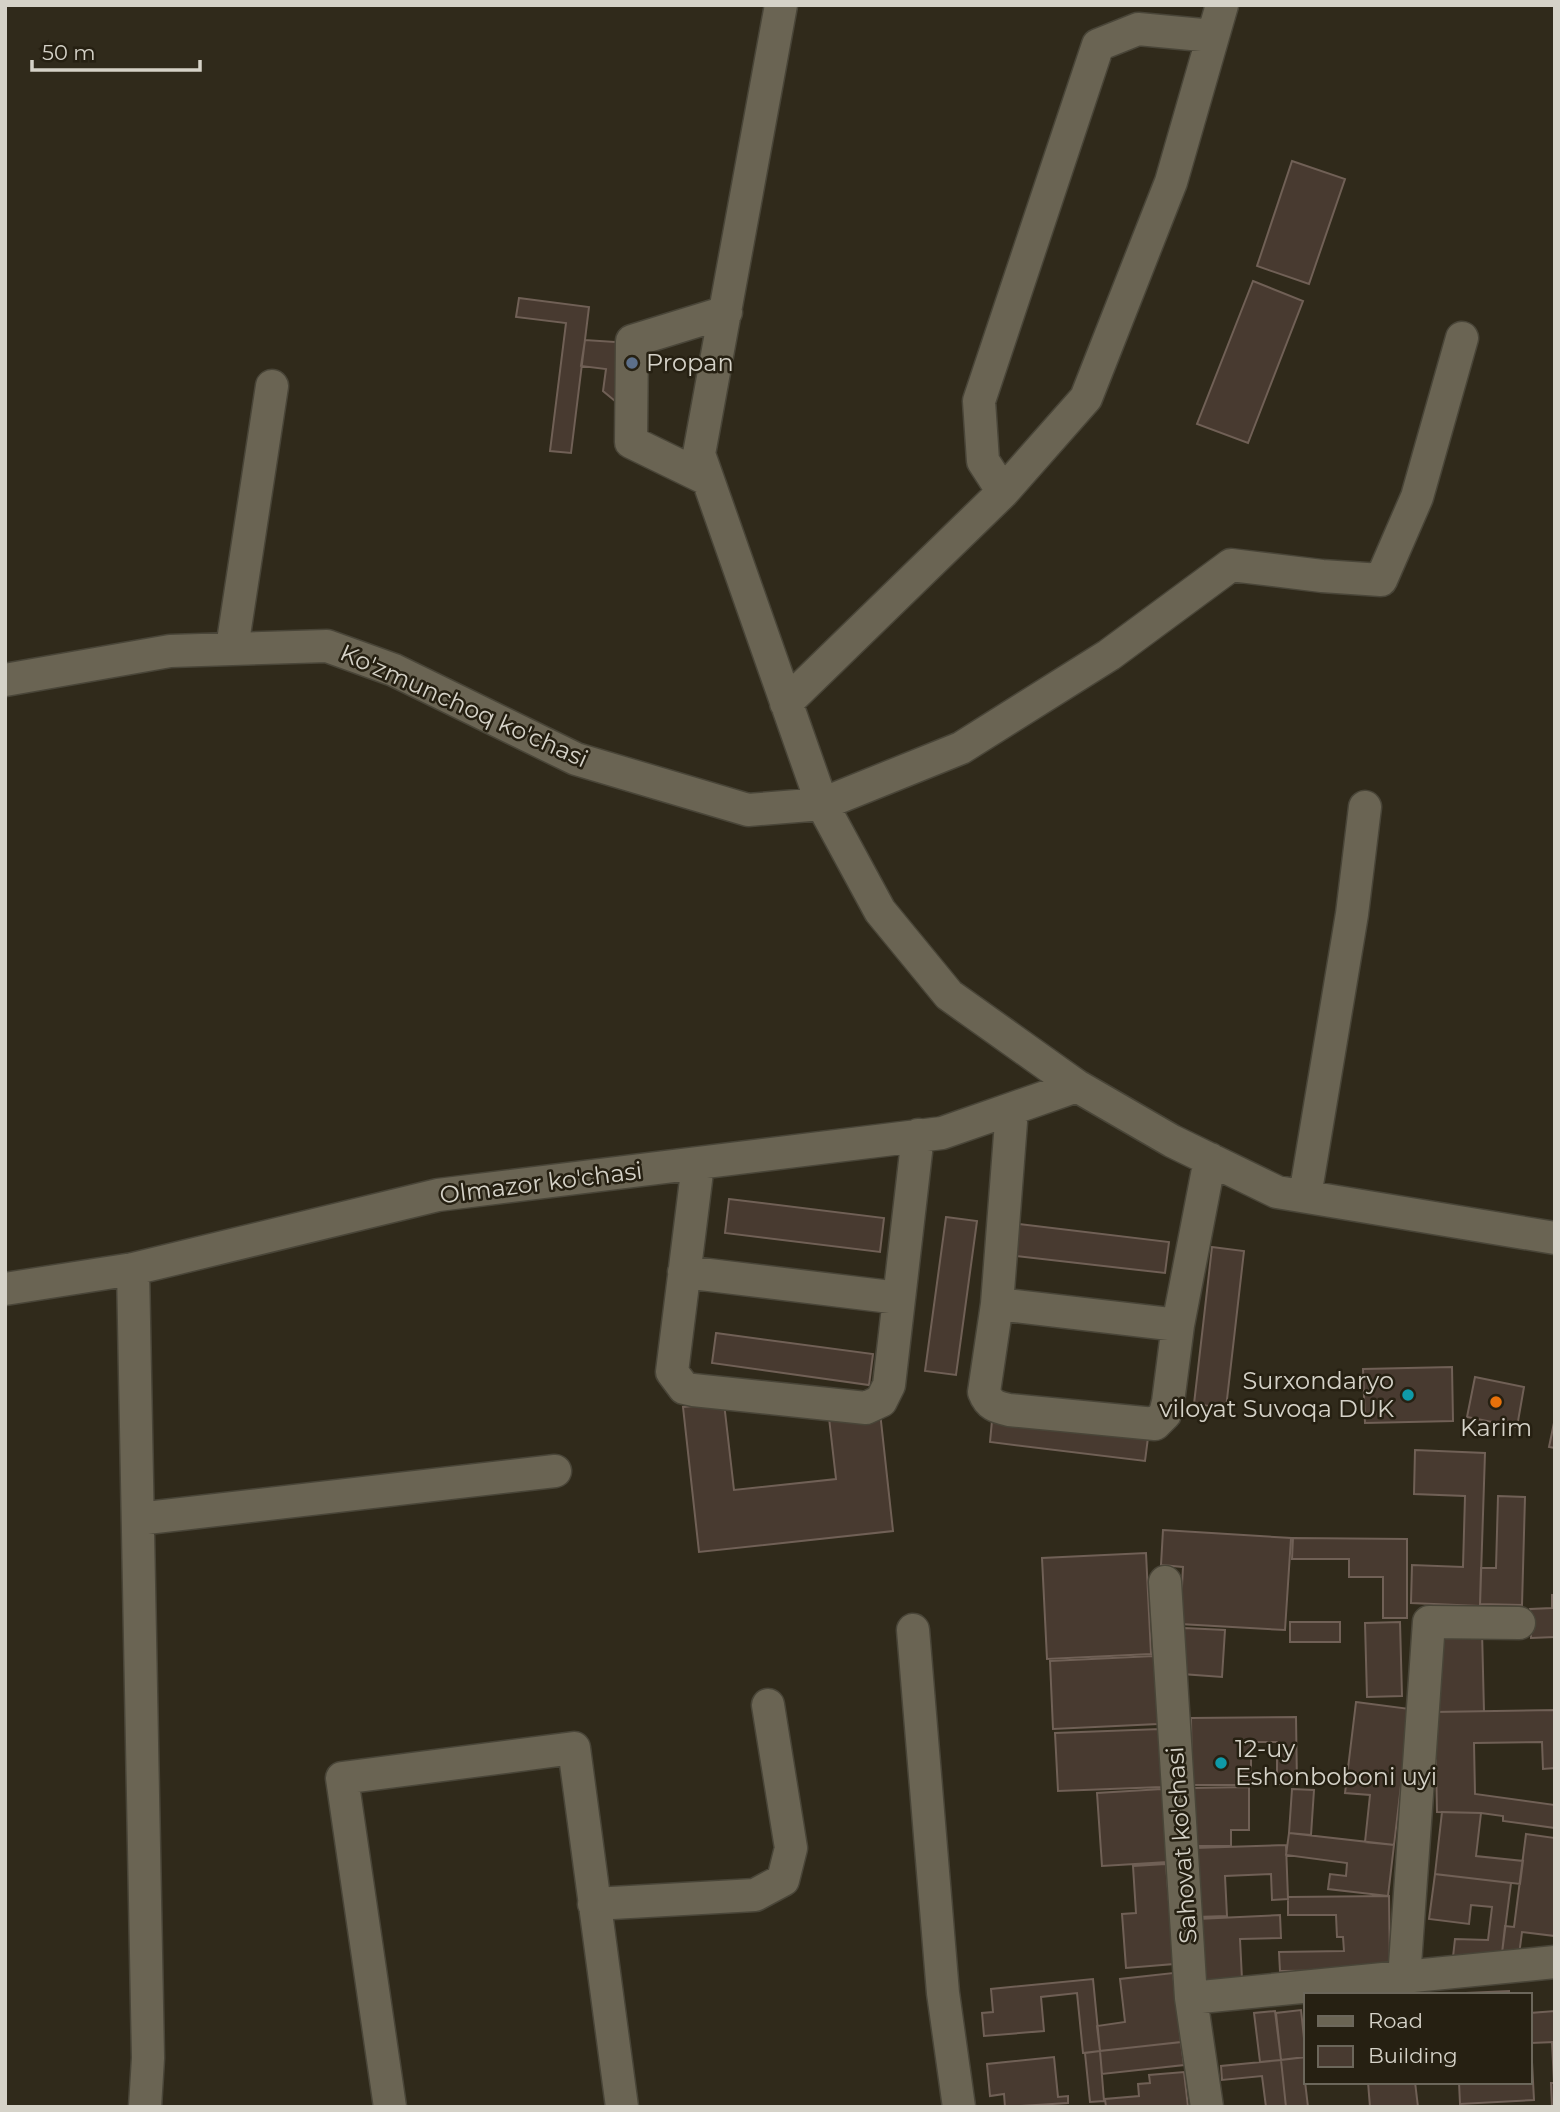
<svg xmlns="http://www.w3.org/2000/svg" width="1560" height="2112" viewBox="0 0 1560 2112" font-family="Montserrat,sans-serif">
<rect width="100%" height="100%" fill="#302a1b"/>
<!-- building -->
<path fill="#483a30" stroke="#706056" stroke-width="2" d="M 1292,161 L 1345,179 L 1309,284 L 1257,266 Z
M 1253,281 L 1303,301 L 1248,443 L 1197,424 Z
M 519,298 L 589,307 L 571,453 L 550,451 L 566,323 L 516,317 Z
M 635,331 L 640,382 L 615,401 L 603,391 L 606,369 L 581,366 L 585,340 L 615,342 Z
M 729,1199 L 884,1218 L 880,1252 L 725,1233 Z
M 946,1217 L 977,1221 L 956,1375 L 925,1371 Z
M 1019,1224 L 1169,1242 L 1165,1273 L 1015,1256 Z
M 1212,1247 L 1244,1251 L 1226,1408 L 1194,1404 Z
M 716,1333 L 873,1354 L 869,1385 L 712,1363 Z
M 1452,1367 L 1453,1421 L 1365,1423 L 1363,1369 Z
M 1475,1377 L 1524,1387 L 1517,1427 L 1467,1417 Z
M 724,1403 L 734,1490 L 836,1479 L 829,1418 L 880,1412 L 893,1531 L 699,1552 L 683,1407 Z
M 993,1410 L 1149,1430 L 1145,1461 L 990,1442 Z
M 1555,1418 L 1555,1448 L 1549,1447 Z
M 1415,1450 L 1485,1453 L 1480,1606 L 1411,1603 L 1412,1565 L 1463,1567 L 1465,1496 L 1414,1494 Z
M 1498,1496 L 1525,1497 L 1522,1605 L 1480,1604 L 1481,1568 L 1496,1568 Z
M 1163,1530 L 1291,1538 L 1285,1630 L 1180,1624 L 1183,1567 L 1161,1565 Z
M 1293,1538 L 1407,1539 L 1407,1618 L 1383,1618 L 1383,1577 L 1349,1577 L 1349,1559 L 1292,1559 Z
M 1146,1553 L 1151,1654 L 1047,1659 L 1042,1558 Z
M 1552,1595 L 1555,1595 L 1555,1637 L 1531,1638 L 1530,1609 L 1552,1608 Z
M 1290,1622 L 1340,1622 L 1340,1642 L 1290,1642 Z
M 1400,1622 L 1402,1696 L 1367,1697 L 1365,1623 Z
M 1184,1628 L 1225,1630 L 1222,1677 L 1182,1674 Z
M 1482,1631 L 1484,1712 L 1435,1712 L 1437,1632 Z
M 1154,1656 L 1158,1724 L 1053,1729 L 1050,1661 Z
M 1356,1702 L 1410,1709 L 1394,1845 L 1365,1842 L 1370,1795 L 1345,1793 Z
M 1555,1710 L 1555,1768 L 1543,1769 L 1542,1742 L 1474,1743 L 1475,1794 L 1555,1805 L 1555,1828 L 1503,1821 L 1503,1816 L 1481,1813 L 1437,1812 L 1435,1712 Z
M 1296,1717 L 1297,1784 L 1277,1784 L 1277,1742 L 1251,1742 L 1251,1785 L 1192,1785 L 1191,1718 Z
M 1160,1729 L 1162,1787 L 1058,1791 L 1055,1733 Z
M 1249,1787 L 1249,1830 L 1231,1830 L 1231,1846 L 1193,1846 L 1192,1788 Z
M 1162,1789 L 1168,1862 L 1102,1866 L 1097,1793 Z
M 1292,1789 L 1314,1790 L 1311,1835 L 1289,1833 Z
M 1442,1812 L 1481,1813 L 1476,1856 L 1523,1861 L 1520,1884 L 1435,1874 Z
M 1289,1833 L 1394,1845 L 1388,1896 L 1328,1889 L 1330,1874 L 1346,1876 L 1347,1863 L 1286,1855 Z
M 1526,1834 L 1555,1838 L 1555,1936 L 1522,1932 L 1519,1955 L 1502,1953 L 1505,1926 L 1514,1927 Z
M 1286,1845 L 1288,1899 L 1272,1900 L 1271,1874 L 1225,1876 L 1227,1916 L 1196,1917 L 1194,1848 Z
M 1166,1864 L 1174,1964 L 1126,1968 L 1122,1914 L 1136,1913 L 1133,1866 Z
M 1435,1874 L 1511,1883 L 1502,1953 L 1489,1952 L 1489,1957 L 1453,1957 L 1455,1939 L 1488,1940 L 1492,1907 L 1471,1905 L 1469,1924 L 1429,1919 Z
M 1389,1896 L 1390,1970 L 1280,1971 L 1279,1952 L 1344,1951 L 1343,1937 L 1337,1937 L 1336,1915 L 1288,1915 L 1288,1897 Z
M 1280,1915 L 1281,1938 L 1240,1939 L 1242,1979 L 1200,1981 L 1197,1919 Z
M 1173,1973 L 1181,2042 L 1100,2051 L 1097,2026 L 1125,2022 L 1120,1979 Z
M 1093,1979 L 1100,2051 L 1083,2053 L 1077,1993 L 1041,1997 L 1044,2031 L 984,2036 L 982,2013 L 993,2012 L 991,1989 Z
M 1509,1991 L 1509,1995 L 1443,1994 Z
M 1301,2010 L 1306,2057 L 1281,2060 L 1276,2013 Z
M 1275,2011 L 1281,2060 L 1260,2062 L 1254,2013 Z
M 1555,2011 L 1555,2042 L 1531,2043 L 1530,2013 Z
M 1181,2042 L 1184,2065 L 1102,2074 L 1100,2051 Z
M 1552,2042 L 1555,2042 L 1555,2107 L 1539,2107 L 1552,2106 L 1551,2083 L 1554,2083 Z
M 1531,2043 L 1534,2100 L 1460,2104 L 1459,2082 L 1530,2082 Z
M 1100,2051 L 1104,2101 L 1090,2102 L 1085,2053 Z
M 1054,2057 L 1058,2097 L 1068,2096 L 1068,2103 L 1005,2107 L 1004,2094 L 990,2096 L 987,2064 Z
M 1306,2057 L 1306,2072 L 1304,2073 L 1308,2107 L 1286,2107 L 1281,2060 Z
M 1281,2060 L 1286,2107 L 1266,2107 L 1262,2076 L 1222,2080 L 1221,2066 Z
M 1184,2072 L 1188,2107 L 1106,2107 L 1105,2099 L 1139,2096 L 1138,2084 L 1150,2083 L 1149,2075 Z
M 1368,2082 L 1415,2082 L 1418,2107 L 1370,2107 Z"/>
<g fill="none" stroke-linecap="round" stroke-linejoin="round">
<!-- minor casing -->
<g stroke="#494538" stroke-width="35">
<path id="minor" d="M 781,5 L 699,454 L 822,804 L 880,911 L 949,995 L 1077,1086 L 1172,1141 L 1277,1192 L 1555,1238
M 707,479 L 631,442 L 632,341 L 726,312
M 1003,492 L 983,461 L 979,401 L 1098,45 L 1138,29 L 1213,36
M 232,648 L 272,386
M 5,680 L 170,651 L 327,646 L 394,670 L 576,759 L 748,810 L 822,804 L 961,748 L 1109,655 L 1231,565 L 1322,576 L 1381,580 L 1417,497 L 1462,338
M 786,703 L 1003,492 L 1086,398 L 1171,182 L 1222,5
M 1012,1109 L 997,1304 L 984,1392 C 989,1405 996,1407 1009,1410 L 1155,1424 L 1165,1414 L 1168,1402 L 1178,1325 L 1210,1159
M 698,1164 L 672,1372 L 684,1388 L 693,1390 L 866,1408 L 881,1401 L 889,1385 L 918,1135
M 1305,1196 L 1352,914 L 1365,807
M 133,1269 L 148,2058 L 145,2107
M 684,1272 L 899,1298
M 5,1289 L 133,1269 L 438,1195 L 942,1133 L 1077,1086
M 997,1304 L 1178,1325
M 138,1519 L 555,1471
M 1165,1582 L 1191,1998 L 1207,2107
M 913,1630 L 943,1993 L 959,2107
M 594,1904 L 755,1895 L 783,1880 L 791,1848 L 768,1705
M 1404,1979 L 1429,1622 L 1519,1623
M 1191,1998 L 1555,1962
M 390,2107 L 342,1778 L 574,1748 L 622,2107"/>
</g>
<!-- minor -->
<use href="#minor" stroke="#6a6453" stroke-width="32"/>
</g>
<!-- markers -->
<circle fill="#5c6f8a" stroke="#262012" stroke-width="2.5" cx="632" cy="363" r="7"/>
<g fill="#0f9aa8" stroke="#262012" stroke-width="2.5">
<circle cx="1408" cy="1395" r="7"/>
<circle cx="1221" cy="1763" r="7"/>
</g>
<circle fill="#e8710a" stroke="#262012" stroke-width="2.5" cx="1496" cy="1402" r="7"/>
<g text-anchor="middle" stroke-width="5" stroke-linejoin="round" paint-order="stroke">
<!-- poi labels -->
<g font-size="24" fill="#d5d2c8" stroke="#262012" text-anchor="start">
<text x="646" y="371">Propan</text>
<text x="1394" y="1389" text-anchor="end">Surxondaryo<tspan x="1394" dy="28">viloyat Suvoqa DUK</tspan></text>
<text x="1496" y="1436" text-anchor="middle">Karim</text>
<text x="1235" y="1757">12-uy<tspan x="1235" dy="28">Eshonboboni uyi</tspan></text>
</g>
<!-- street labels -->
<g font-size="24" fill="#d5d2c8" stroke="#262012">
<text transform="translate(464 706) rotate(24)" y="8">Ko'zmunchoq ko'chasi</text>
<text transform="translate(541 1183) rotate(-7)" y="8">Olmazor ko'chasi</text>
<text transform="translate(1182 1845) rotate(-94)" y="8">Sahovat ko'chasi</text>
</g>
</g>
<!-- border -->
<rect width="1560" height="2112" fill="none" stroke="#d5d2c8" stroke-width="14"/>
<!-- legend -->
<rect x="1304" y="1993" width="228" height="91" fill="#262012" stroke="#6c675b" stroke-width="2"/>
<rect x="1318" y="2016" width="35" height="10" fill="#6a6453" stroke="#6c675b" stroke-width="2"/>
<text x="1368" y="2028" font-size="21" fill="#d5d2c8">Road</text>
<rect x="1318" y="2046" width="35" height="21" fill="#483a30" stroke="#6c675b" stroke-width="2"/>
<text x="1368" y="2063" font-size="21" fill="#d5d2c8">Building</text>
<!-- scale -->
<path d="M32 60v10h168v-10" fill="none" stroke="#d5d2c8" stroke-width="3.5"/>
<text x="42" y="60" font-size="21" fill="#d5d2c8" stroke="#262012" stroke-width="5" paint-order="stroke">50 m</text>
</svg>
